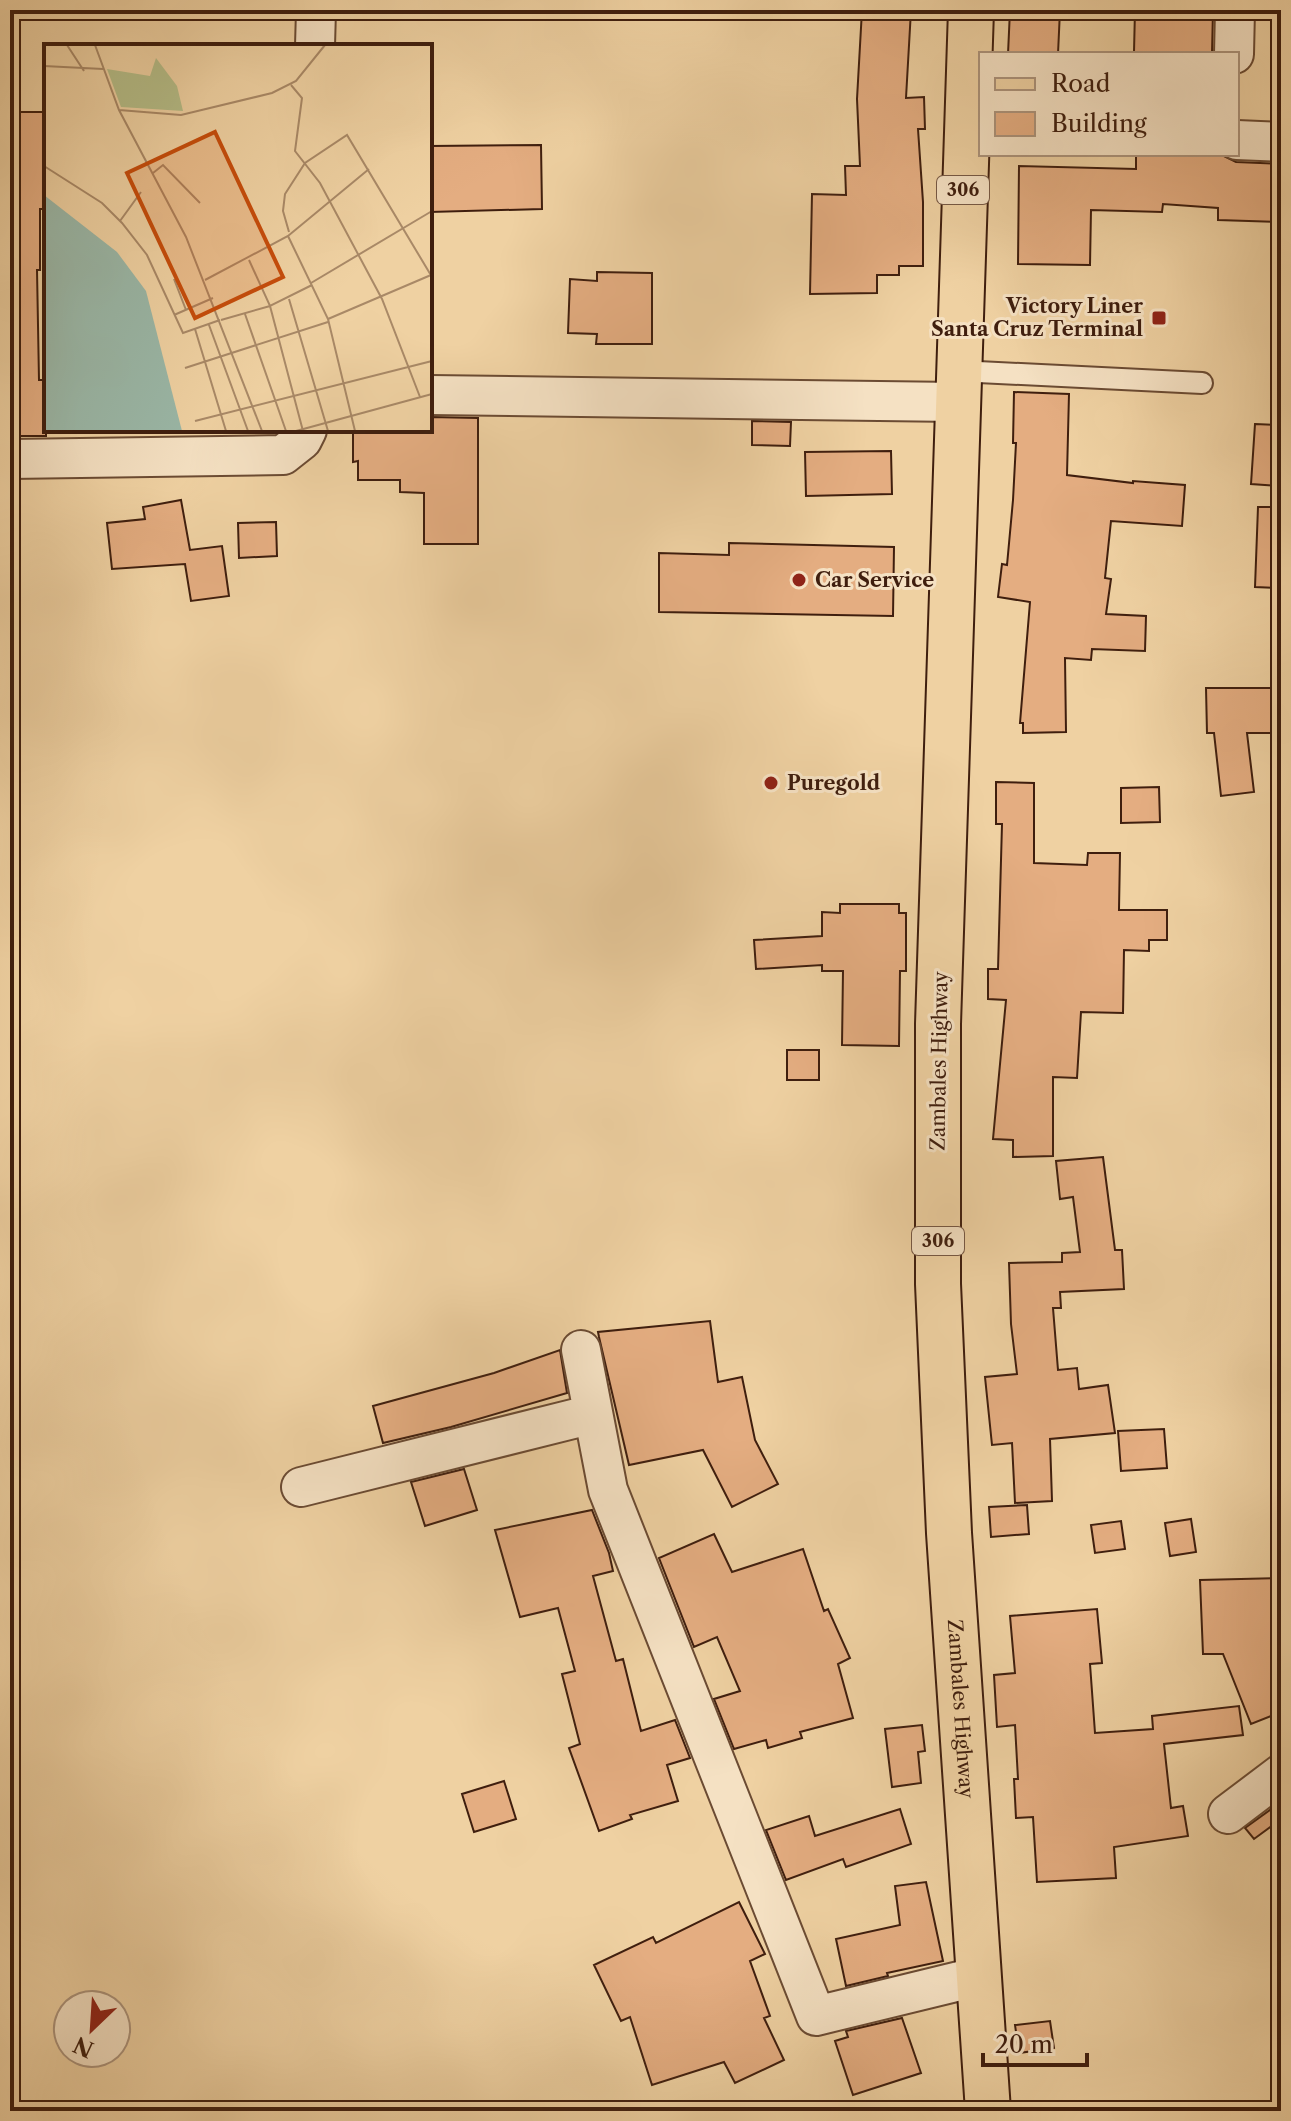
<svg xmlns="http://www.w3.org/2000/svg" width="1291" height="2121" viewBox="0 0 1291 2121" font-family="'Libre Caslon Text',serif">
<rect width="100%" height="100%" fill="#efd1a2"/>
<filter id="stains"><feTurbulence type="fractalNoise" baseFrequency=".0025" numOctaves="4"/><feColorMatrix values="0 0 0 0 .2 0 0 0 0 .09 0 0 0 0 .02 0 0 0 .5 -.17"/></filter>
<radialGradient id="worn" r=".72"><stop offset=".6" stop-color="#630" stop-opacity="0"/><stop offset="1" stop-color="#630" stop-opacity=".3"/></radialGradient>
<!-- building -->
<path fill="#e4ad81" stroke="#3f1e0e" stroke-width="2" d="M 862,10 L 911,10 L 906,98 L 924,97 L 925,129 L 918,129 L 923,202 L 923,266 L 899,266 L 899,275 L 877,275 L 877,293 L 810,294 L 812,194 L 846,195 L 845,166 L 860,166 L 857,99 Z
M 1010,10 L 1060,10 L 1058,54 L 1008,54 Z
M 1135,10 L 1213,10 L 1212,53 L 1134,52 Z
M 10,112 L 46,112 L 46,209 L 40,209 L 40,270 L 37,270 L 39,380 L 46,380 L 46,436 L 10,436 Z
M 541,145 L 542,209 L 430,212 L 430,146 Z
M 1136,154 L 1222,155 L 1236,162 L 1281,164 L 1281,222 L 1218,220 L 1218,208 L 1163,204 L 1162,212 L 1091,210 L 1090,265 L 1018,264 L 1019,166 L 1136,169 Z
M 597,272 L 652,273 L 652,344 L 596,344 L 597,334 L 568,333 L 570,279 L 597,281 Z
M 1014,392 L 1069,394 L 1067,475 L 1133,483 L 1133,481 L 1185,485 L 1182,526 L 1111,521 L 1105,578 L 1111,579 L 1106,614 L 1146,616 L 1145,651 L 1092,649 L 1091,660 L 1065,658 L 1066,732 L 1023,733 L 1023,723 L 1020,723 L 1030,602 L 998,597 L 1002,564 L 1007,565 L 1013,500 L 1016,443 L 1013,443 Z
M 430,417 L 478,418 L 478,544 L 424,544 L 424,493 L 400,492 L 400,480 L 358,480 L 358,461 L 353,462 L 353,430 L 430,430 Z
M 752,421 L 791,422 L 790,446 L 752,445 Z
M 1255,424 L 1281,425 L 1281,486 L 1251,484 Z
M 891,451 L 892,494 L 806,496 L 805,452 Z
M 181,500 L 190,550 L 222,546 L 229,596 L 191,601 L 185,564 L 112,569 L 107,523 L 145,519 L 143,507 Z
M 1258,507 L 1281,507 L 1281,588 L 1255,587 Z
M 276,522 L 277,556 L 239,558 L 238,523 Z
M 729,543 L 894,547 L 893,616 L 659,612 L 659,553 L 729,555 Z
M 1206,688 L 1281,688 L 1281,733 L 1247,733 L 1254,792 L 1221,796 L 1214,733 L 1207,733 Z
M 996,782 L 1034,783 L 1034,863 L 1087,865 L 1088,853 L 1120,853 L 1119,910 L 1167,910 L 1167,940 L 1149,940 L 1149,951 L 1124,950 L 1123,1013 L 1081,1012 L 1077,1078 L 1053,1077 L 1053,1156 L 1013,1157 L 1013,1140 L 993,1139 L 1006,1000 L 988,999 L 988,969 L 998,969 L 1002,824 L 996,824 Z
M 1159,787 L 1160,822 L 1121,823 L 1121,788 Z
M 840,904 L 899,904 L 899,913 L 906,913 L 906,971 L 900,971 L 899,1046 L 842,1045 L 843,971 L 822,971 L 822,965 L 756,969 L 754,940 L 822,936 L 822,912 L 840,913 Z
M 787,1050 L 819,1050 L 819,1080 L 787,1080 Z
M 1103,1157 L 1115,1250 L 1122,1250 L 1124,1289 L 1060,1292 L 1061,1308 L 1053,1308 L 1058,1370 L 1077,1368 L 1079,1389 L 1108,1385 L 1115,1433 L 1050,1439 L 1052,1501 L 1015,1503 L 1012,1443 L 992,1445 L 985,1377 L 1017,1374 L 1011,1324 L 1009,1263 L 1062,1262 L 1062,1253 L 1080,1252 L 1073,1197 L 1060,1199 L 1056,1161 Z
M 710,1321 L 718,1382 L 742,1377 L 755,1440 L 778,1484 L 732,1507 L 703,1450 L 629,1465 L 599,1337 L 598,1332 Z
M 560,1350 L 567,1393 L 451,1427 L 383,1443 L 373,1406 L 494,1373 Z
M 1164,1429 L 1167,1468 L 1121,1471 L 1118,1431 Z
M 464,1469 L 477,1510 L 425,1526 L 411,1482 Z
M 1027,1505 L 1029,1534 L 991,1537 L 989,1507 Z
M 592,1510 L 609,1553 L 613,1571 L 593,1576 L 616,1661 L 623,1659 L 641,1731 L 675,1720 L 690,1758 L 667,1765 L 678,1801 L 630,1815 L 632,1819 L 599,1831 L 569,1748 L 580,1744 L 562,1674 L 575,1671 L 558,1608 L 520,1617 L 495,1530 Z
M 1191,1519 L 1196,1552 L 1170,1556 L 1165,1523 Z
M 1121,1521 L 1125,1549 L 1095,1553 L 1091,1525 Z
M 714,1534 L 732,1572 L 803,1549 L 824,1611 L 828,1609 L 850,1658 L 838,1664 L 853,1718 L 800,1732 L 802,1738 L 768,1748 L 766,1740 L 734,1749 L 714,1699 L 740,1691 L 717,1637 L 694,1647 L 659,1558 Z
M 1281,1578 L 1281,1712 L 1251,1724 L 1223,1654 L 1203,1654 L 1200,1580 Z
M 1097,1609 L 1102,1663 L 1090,1664 L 1095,1733 L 1153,1729 L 1152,1716 L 1239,1706 L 1243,1735 L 1164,1744 L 1171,1808 L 1183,1806 L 1188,1836 L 1114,1847 L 1116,1878 L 1037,1882 L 1033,1817 L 1016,1818 L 1014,1779 L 1018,1779 L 1015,1725 L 997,1727 L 994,1675 L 1015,1673 L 1010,1616 Z
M 922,1725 L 925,1751 L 918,1752 L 921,1783 L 892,1787 L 885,1729 Z
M 504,1781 L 516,1819 L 474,1832 L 462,1794 Z
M 1281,1802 L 1281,1819 L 1254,1839 L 1245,1828 Z
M 900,1809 L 911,1844 L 846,1867 L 843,1859 L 786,1880 L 766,1830 L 809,1816 L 815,1836 Z
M 926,1882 L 943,1961 L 887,1973 L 888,1976 L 846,1986 L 836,1939 L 900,1925 L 895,1886 Z
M 739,1902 L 765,1954 L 750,1961 L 770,2016 L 764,2018 L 784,2060 L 735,2083 L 724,2062 L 652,2085 L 630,2017 L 621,2021 L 594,1965 L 653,1937 L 656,1943 Z
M 902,2018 L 921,2073 L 853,2095 L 835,2041 L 848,2037 L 846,2031 Z
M 1050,2021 L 1054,2048 L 1019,2053 L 1015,2025 Z"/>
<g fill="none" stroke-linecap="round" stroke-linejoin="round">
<!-- service casing -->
<g stroke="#6b4b33" stroke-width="24">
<path id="service" d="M 958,371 L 1202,383"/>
</g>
<!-- minor casing -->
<g stroke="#6b4b33" stroke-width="42">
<path id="minor" d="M 315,46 L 316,10
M 1234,54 L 1235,10
M 1237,140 L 1281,142
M 430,395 L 957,402
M 10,459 L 283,455 L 302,440 L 307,430
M 581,1350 L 608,1490 L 816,2016 L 980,1976
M 301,1487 L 593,1414
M 1228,1814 L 1281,1774"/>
</g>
<!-- primary casing -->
<g stroke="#3f1e0e" stroke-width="48">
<g id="primary">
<path id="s1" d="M 971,10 L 938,1024 L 938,1284 L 949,1533 L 988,2111"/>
</g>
</g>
<!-- service -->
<use href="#service" stroke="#f5e1c3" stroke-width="20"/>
<!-- minor -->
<use href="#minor" stroke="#f5e1c3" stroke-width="38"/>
<!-- primary -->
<use href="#primary" stroke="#efd1a2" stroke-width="44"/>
</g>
<!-- markers -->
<g fill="#8f2418" stroke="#f5e1c3" stroke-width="3">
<rect x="1151" y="310" width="16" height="16" rx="4"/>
<circle cx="799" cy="580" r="8"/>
<circle cx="771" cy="783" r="8"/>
</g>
<g text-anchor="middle" stroke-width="6" stroke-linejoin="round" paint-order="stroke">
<!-- shield labels -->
<g fill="#f5e1c3" stroke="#765844" stroke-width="2">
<rect x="937" y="176" width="52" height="28" rx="6"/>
<rect x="912" y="1227" width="52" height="28" rx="6"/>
</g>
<g font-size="18" font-weight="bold" fill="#3f1e0e">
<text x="963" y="196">306</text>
<text x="938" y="1247">306</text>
</g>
<!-- poi labels -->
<g font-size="20" font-weight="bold" fill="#3f1e0e" stroke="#f5e1c3" text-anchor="start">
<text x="1143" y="313" text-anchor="end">Victory Liner<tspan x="1143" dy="23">Santa Cruz Terminal</tspan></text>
<text x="815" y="587">Car Service</text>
<text x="787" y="790">Puregold</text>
</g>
<!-- street labels -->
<g font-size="20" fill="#3f1e0e" stroke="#f5e1c3">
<text transform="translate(939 1061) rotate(-89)" y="7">Zambales Highway</text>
<text dy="7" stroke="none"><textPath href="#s1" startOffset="1700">Zambales Highway</textPath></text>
</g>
</g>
<!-- overview -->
<g transform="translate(44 44)">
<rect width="388" height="388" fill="#efd1a2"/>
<path d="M 112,14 L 133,42 L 139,67 L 77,63 L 63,25 L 106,32 Z" fill="#b5bd88"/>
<path d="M 0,151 L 73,208 L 102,247 L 138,387 L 0,387 Z" fill="#9ab7a7"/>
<path fill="none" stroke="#a98967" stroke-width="2" d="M 23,1 L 40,27M 51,1 L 75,66 L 142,193 L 218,387M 0,22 L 59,25M 247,41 L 258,54 L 251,107 L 276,139 L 338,255 L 376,353M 75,66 L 137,71 L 228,49 L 252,37 L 281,1M 0,122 L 58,159 L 78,179 L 103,211 L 139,289 L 176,276M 109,129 L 119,121 L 156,159M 76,177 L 97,148M 245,188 L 239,167 L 241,150 L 261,119 L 303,91 L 388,233M 244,192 L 284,275 L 311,387M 205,216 L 226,262 L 268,241M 130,235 L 142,266M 161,236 L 244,192 L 325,125M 267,239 L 388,167M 245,255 L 284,387M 201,270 L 242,387M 130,271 L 169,254M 284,275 L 387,231M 177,276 L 226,262 L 259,387M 165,281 L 204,387M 151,285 L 182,387M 141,324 L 284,278M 151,377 L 388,317M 252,387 L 388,350"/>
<path fill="#c64d0c" fill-opacity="0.15" stroke="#c64d0c" stroke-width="4" d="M 171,88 L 239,233 L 151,274 L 83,129 Z"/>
<rect width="388" height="388" fill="none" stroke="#3f1e0e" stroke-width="4"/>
</g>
<!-- margin -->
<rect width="1291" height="2121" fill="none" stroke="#efd1a2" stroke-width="40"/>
<rect x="12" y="12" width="1267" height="2097" fill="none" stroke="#3f1e0e" stroke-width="4"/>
<rect x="20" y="20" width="1251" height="2081" fill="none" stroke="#3f1e0e" stroke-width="2"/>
<!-- legend -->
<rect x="979" y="52" width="260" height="104" fill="#f5e1c3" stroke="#ac937b" stroke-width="2"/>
<rect x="995" y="78" width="40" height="12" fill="#efd1a2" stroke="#ac937b" stroke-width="2"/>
<text x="1051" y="92" font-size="24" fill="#3f1e0e">Road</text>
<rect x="995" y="112" width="40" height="24" fill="#e4ad81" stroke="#ac937b" stroke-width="2"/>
<text x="1051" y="132" font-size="24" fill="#3f1e0e">Building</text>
<!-- north arrow -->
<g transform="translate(92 2029) rotate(205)"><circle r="38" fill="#f5e1c3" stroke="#ac937b" stroke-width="2"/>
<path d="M0-6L14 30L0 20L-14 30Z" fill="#8f2418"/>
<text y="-12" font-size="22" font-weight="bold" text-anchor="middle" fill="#3f1e0e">N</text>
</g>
<!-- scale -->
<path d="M983 2053v12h104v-12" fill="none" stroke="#3f1e0e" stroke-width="4"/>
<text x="995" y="2053" font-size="24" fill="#3f1e0e" stroke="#f5e1c3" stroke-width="6" paint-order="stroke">20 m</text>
<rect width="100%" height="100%" filter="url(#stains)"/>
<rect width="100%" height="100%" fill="url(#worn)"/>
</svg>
